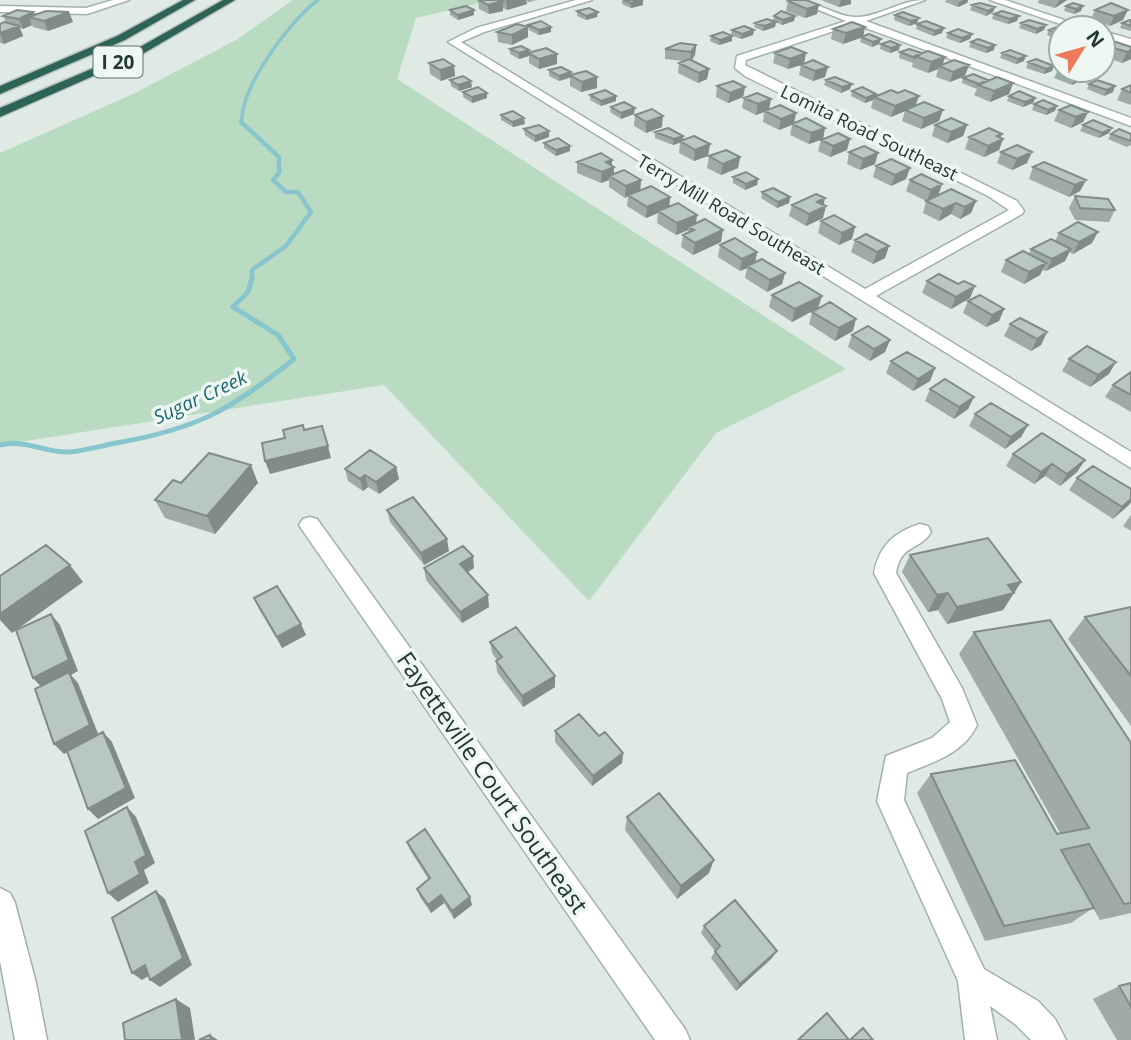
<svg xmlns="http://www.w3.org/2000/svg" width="1131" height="1040" viewBox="0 0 1131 1040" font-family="'Open Sans',sans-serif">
<rect width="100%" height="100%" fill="#dfeae5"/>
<!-- green -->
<path fill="#b9dbc1" d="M 293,0 L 492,0 L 416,18 L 397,79 L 846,369 L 716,433 L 589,601 L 384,385 L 0,445 L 0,153 L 135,93 L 236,40 Z"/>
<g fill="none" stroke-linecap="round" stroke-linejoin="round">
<!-- stream-far2 -->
<path stroke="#89c5cd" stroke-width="3.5" d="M 242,124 C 239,89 290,20 318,0"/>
<!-- stream-far1 -->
<path stroke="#89c5cd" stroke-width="4.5" d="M 241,122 L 279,157 L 279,173 L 273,180 L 286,192 L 298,192 L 311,212 L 286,246 L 252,270 L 252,280"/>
<!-- stream -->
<path stroke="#89c5cd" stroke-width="5" d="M 0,445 C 28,439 43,453 69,452 C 84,451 101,446 116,443 C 197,429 231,410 294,359 L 278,335 L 233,307 L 248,292 L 252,278"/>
<!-- minor casing -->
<g stroke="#a2b1ac" stroke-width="3">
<path id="minor" d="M 113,0 L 129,0 L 87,14 L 0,12 L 0,6 L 86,8 Z
M 576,0 L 592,0 L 484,32 L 461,42 L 865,289 L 1009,210 L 988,196 L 745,76 L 735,68 L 737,56 L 846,21 L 794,0 C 816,0 838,18 857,17 C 879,17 900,0 925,0 L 866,21 L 1131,118 L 1131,126 L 855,24 L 746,60 L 745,65 L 1017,201 L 1024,211 L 1022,214 L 876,296 L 1131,452 L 1131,468 L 448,42 L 476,28 Z
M 990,0 L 1005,0 L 1088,28 L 1072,28 Z
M 1103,31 L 1131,39 L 1131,46 L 1103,37 Z
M 310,517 L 317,519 L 685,1029 L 690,1040 L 655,1040 L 303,531 L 299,525 L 303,519 Z
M 920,524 L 928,526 L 931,532 C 920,551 901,543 896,573 L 962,688 L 977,725 C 964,753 934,762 907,773 L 904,800 L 984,969 L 1038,1001 L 1055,1019 L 1066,1040 L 1031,1040 L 1015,1024 L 990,1006 L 997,1040 L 965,1040 L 958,981 L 877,801 L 886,756 L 932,738 L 950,722 L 942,699 L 874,573 C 879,546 894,532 920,524 Z
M 0,888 L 10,893 L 15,903 L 36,983 L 47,1040 L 15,1040 L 0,961 Z"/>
</g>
<!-- highway casing -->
<g stroke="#bcc4c2" stroke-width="3">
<path id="highway" d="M 183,0 L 195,0 L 125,40 L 0,94 L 0,86 L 117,36 Z
M 223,0 L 235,0 L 139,56 L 0,117 L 0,108 L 131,52 Z"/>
</g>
<!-- minor -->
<use href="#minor" fill="#fff" fill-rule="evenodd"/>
<!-- highway -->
<use href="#highway" fill="#2e6457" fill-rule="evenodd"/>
</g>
<!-- wall -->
<path fill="#9eaba6" d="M 478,0 L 537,0 L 529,2 L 526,1 L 527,4 L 507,10 L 503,8 L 503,11 L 489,14 L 479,9 Z
M 622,0 L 643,0 L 643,5 L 631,8 L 622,4 Z
M 791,0 L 817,14 L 805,18 L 786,11 L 788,1 Z
M 821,0 L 851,0 L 851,4 L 839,7 Z
M 946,0 L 968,0 L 967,3 L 958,7 L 945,2 Z
M 1039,0 L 1067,0 L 1055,8 L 1038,3 Z
M 1111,3 L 1123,20 L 1110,26 L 1091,19 L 1095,10 Z
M 972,5 L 995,7 L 993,12 L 986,16 L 970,10 Z
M 1066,6 L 1081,11 L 1074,14 L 1064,11 Z
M 450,10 L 474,10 L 474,15 L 458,20 L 450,15 Z
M 577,11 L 597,17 L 586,20 L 577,16 Z
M 69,12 L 73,22 L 48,31 L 33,27 L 32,25 L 23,29 L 20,28 L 23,36 L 4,44 L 0,43 L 0,24 L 6,22 L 3,16 L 34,15 Z
M 994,14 L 1017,21 L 1008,24 L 992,19 Z
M 895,15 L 919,18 L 917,23 L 909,26 L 894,20 Z
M 774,16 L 795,16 L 794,21 L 782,25 L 773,21 Z
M 1131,20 L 1131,31 L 1120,28 L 1122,23 Z
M 776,22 L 775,27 L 763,31 L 754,27 L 755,23 Z
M 1021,23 L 1044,30 L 1036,34 L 1019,28 Z
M 917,24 L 944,28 L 942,33 L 933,36 L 916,29 Z
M 528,25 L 551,32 L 539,35 L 529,30 Z
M 528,27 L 528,37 L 512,45 L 498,42 L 497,32 Z
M 865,27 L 863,37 L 843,44 L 831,39 L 833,29 Z
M 1061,29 L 1061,40 L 1047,35 L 1049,30 Z
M 732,30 L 753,35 L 741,39 L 731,35 Z
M 948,33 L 972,34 L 970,39 L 960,43 L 946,38 Z
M 711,36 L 732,41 L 719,45 L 710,41 Z
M 861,37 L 881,39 L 879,44 L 872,47 L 860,42 Z
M 971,42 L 994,50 L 986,53 L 969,47 Z
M 881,44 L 899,50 L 890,53 L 880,49 Z
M 696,45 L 695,55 L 692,60 L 709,69 L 707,79 L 698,83 L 678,73 L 679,63 L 683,61 L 665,59 L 665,49 Z
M 1107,46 L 1131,47 L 1131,59 L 1122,63 L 1103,56 Z
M 510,49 L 529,50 L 529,53 L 557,54 L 557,64 L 539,69 L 529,63 L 529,56 L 519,59 L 510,54 Z
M 900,52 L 943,64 L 965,76 L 950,82 L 936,77 L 938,69 L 928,73 L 912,67 L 913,63 L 899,58 Z
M 775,53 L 804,64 L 825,77 L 813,81 L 799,75 L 801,65 L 788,69 L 773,63 Z
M 1002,53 L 1024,61 L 1016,64 L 1000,58 Z
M 1028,62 L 1052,71 L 1044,74 L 1026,68 Z
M 429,63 L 454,66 L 455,76 L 441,81 L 430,74 Z
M 1061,67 L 1061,70 L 1088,70 L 1084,79 L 1072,85 L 1054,78 L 1059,68 Z
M 549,70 L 571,75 L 597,77 L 597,88 L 581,92 L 570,86 L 570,78 L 559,81 L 549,76 Z
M 963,78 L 988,80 L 1013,83 L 1009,94 L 990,102 L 974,95 L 977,89 L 962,83 Z
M 450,80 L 472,87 L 459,91 L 451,86 Z
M 826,80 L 850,89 L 841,93 L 824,85 Z
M 1089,84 L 1113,92 L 1104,96 L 1087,89 Z
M 1131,85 L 1131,105 L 1117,100 L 1122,89 Z
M 717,86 L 745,87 L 743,97 L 728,103 L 716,97 Z
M 852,91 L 876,94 L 876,96 L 916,106 L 939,121 L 921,129 L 902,121 L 905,111 L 891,117 L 871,108 L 873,100 L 865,103 L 851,96 Z
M 463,92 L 487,93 L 487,98 L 472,103 L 463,97 Z
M 590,95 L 616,101 L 601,106 L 590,100 Z
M 1009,96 L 1035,98 L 1033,103 L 1023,107 L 1007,101 Z
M 744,98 L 770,109 L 794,123 L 825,128 L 823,139 L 809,144 L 790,135 L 792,125 L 779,130 L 763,122 L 764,112 L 756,115 L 742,108 Z
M 1034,104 L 1055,111 L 1046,115 L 1032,110 Z
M 611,107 L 634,114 L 621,119 L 610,112 Z
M 1059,110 L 1088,112 L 1083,122 L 1071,128 L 1054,121 Z
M 501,115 L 525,124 L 513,127 L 501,120 Z
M 635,115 L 662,127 L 646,133 L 634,126 Z
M 935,125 L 967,125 L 963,136 L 947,143 L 932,136 Z
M 1083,125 L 1109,133 L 1099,138 L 1080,131 Z
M 524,129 L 549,131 L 549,137 L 535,142 L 525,135 Z
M 655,132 L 683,136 L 683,140 L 710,144 L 708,156 L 694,161 L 679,153 L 680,143 L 673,145 L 655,138 Z
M 1111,134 L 1131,134 L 1131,145 L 1127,147 L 1108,139 Z
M 969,137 L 1000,138 L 1003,139 L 999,150 L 984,157 L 965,149 Z
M 821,140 L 847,150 L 830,157 L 818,151 Z
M 544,143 L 570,146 L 570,151 L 556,156 L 544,148 Z
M 849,152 L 875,164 L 860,170 L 847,164 Z
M 1001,152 L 1027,163 L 1012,170 L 997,163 Z
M 709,156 L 740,157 L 738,168 L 721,175 L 707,168 Z
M 612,160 L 612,165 L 614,167 L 614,174 L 641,180 L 640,190 L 670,197 L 669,207 L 697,215 L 696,224 L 721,242 L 693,255 L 681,247 L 683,235 L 687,233 L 688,230 L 676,235 L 657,223 L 658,213 L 646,218 L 627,206 L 628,196 L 625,198 L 609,187 L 609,180 L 601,183 L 577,173 L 577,162 Z
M 876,166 L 906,179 L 891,186 L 873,177 Z
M 1033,167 L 1086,180 L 1080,191 L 1069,197 L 1029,179 Z
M 733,177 L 758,179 L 757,185 L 745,190 L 733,183 Z
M 910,180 L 942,184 L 938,195 L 976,201 L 971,213 L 960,219 L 951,214 L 939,221 L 923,213 L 926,201 L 906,191 Z
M 762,192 L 790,197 L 789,203 L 777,208 L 761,198 Z
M 1075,196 L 1115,210 L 1109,222 L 1075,220 L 1069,208 Z
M 792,205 L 823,205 L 823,218 L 806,226 L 789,216 Z
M 821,221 L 852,239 L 839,245 L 818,233 Z
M 1059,233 L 1092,243 L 1073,254 L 1069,252 L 1065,261 L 1046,271 L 1042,270 L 1040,275 L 1024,284 L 1001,272 L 1006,260 L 1029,254 L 1031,249 L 1055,241 Z
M 855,240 L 889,246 L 885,258 L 873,264 L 851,252 Z
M 720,245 L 757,252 L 755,262 L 785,273 L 782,284 L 767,292 L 745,278 L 747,268 L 740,271 L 718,257 Z
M 927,281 L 970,298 L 951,309 L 922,293 Z
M 772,295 L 822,296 L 818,308 L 792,322 L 769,307 Z
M 968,301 L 1004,309 L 999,321 L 986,327 L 963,313 Z
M 812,312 L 853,331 L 835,341 L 809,324 Z
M 1010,324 L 1047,332 L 1041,345 L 1031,351 L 1004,336 Z
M 852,335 L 890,340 L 885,352 L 870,361 L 848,347 Z
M 1069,359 L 1109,374 L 1090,387 L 1062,371 Z
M 891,361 L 935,368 L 930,381 L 913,391 L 886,373 Z
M 1131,372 L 1131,412 L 1105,397 L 1113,385 Z
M 930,389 L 974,397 L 968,409 L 954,419 L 925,401 Z
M 975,414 L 1028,425 L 1021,437 L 1005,449 L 969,426 Z
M 1013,454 L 1085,460 L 1077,472 L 1060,486 L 1045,476 L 1034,484 L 1006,466 Z
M 396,467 L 399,479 L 379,494 L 368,487 L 363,491 L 348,481 L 345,469 Z
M 1077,478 L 1131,489 L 1131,502 L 1113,519 L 1069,490 Z
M 181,483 L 258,483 L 215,534 L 165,518 L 155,500 Z
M 387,510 L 449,551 L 424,565 L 390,522 Z
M 1131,515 L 1131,531 L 1123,526 Z
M 910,555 L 1021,582 L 1003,610 L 947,624 L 938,610 L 928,612 L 902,572 Z
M 424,568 L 474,568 L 467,572 L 489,607 L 462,623 L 426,580 Z
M 254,598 L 306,635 L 282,648 L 259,609 Z
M 1131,607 L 1131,726 L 1068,639 L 1085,617 Z
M 974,632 L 1131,743 L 1131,913 L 1100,920 L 1093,908 L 1071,923 L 985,941 L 917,793 L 931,774 L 1057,834 L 1060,833 L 959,654 Z
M 490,642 L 555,687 L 523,707 L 497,672 L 496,661 L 497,660 L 492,653 Z
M 555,731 L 599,736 L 623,753 L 622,763 L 592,786 L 555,742 Z
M 627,817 L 709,873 L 677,899 L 625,830 Z
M 407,842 L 472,905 L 454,919 L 444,903 L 431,913 L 420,897 L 417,889 L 429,880 L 410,850 Z
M 704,926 L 772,958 L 736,991 L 711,958 L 715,951 L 701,933 Z
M 1131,983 L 1131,1040 L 1117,1040 L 1093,999 L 1119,986 Z"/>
<!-- shaded-wall -->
<path fill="#818b87" d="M 506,0 L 526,0 L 527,4 L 507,10 Z
M 643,0 L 643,5 L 631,8 L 631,3 Z
M 841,0 L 851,0 L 851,4 L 839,7 Z
M 964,0 L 968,0 L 967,3 L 958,7 L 959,2 Z
M 1059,0 L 1067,0 L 1055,8 Z
M 503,1 L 503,11 L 489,14 L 488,5 Z
M 819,5 L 817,14 L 805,18 L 807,9 Z
M 1083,6 L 1081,11 L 1074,14 L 1076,9 Z
M 995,7 L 993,12 L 986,16 L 988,11 Z
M 474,10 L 474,15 L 458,20 L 458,15 Z
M 1128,10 L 1123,20 L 1110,26 L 1114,16 Z
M 33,12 L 36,19 L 29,17 L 32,25 L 23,29 L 19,19 Z
M 69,12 L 73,22 L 48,31 L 44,21 Z
M 598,12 L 597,17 L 586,20 L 586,16 Z
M 795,16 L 794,21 L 782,25 L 783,20 Z
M 1019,16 L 1017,21 L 1008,24 L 1010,19 Z
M 919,18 L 917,23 L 909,26 L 911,21 Z
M 776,22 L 775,27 L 763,31 L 764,26 Z
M 1046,25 L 1044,30 L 1036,34 L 1037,29 Z
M 19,26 L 23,36 L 4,44 L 0,33 Z
M 528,27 L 528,37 L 512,45 L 512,35 Z
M 551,27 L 551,32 L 539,35 L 539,30 Z
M 865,27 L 863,37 L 843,44 L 846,33 Z
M 944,28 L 942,33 L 933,36 L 935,31 Z
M 754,30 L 753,35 L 741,39 L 742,34 Z
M 972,34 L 970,39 L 960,43 L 962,38 Z
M 732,36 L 732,41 L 719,45 L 720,40 Z
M 881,39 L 879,44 L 872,47 L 873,42 Z
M 696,45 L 695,55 L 690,62 L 691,52 Z
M 900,45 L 899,50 L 890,53 L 891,48 Z
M 995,45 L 994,50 L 986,53 L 988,48 Z
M 529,50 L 529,56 L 519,59 L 519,53 Z
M 1131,50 L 1131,59 L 1122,63 L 1127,52 Z
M 806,53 L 804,64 L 788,69 L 790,59 Z
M 557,54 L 557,64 L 539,69 L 539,59 Z
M 1026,56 L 1024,61 L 1016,64 L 1018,59 Z
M 945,57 L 942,67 L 939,66 L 938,69 L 928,73 L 931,62 Z
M 969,65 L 965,76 L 950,82 L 953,72 Z
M 454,66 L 455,76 L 441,81 L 440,70 Z
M 1054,66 L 1052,71 L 1044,74 L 1046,69 Z
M 828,67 L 825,77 L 813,81 L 815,71 Z
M 709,69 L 707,79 L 698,83 L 699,73 Z
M 1086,70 L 1088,70 L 1084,79 L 1072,85 L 1077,74 Z
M 571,72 L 571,77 L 559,81 L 559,76 Z
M 597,77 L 597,88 L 581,92 L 582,82 Z
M 471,81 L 472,87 L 459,91 L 458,85 Z
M 1013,83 L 1009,94 L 990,102 L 994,91 Z
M 852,84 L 850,89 L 841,93 L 842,87 Z
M 1115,86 L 1113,92 L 1104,96 L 1107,90 Z
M 745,87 L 743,97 L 728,103 L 730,93 Z
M 487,93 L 487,98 L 472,103 L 472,97 Z
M 876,94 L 875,98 L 874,97 L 873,100 L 865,103 L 866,98 Z
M 616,96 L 616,101 L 601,106 L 601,101 Z
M 919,96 L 915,107 L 891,117 L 895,106 Z
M 1035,98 L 1033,103 L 1023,107 L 1025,102 Z
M 771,99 L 769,110 L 756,115 L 758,104 Z
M 1057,106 L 1055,111 L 1046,115 L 1048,110 Z
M 635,108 L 634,114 L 621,119 L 621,113 Z
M 943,110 L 939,121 L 921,129 L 924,118 Z
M 1088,112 L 1083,122 L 1071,128 L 1076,117 Z
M 796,113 L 794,124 L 779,130 L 781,119 Z
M 663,116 L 662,127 L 646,133 L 646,122 Z
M 524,118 L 525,124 L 513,127 L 512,122 Z
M 967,125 L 963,136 L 947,143 L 951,132 Z
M 825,128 L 823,139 L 809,144 L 811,133 Z
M 1112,128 L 1109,133 L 1099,138 L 1102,133 Z
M 549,131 L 549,137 L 535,142 L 535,136 Z
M 1002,134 L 999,141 L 1003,139 L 999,150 L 984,157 L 988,146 L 997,136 Z
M 683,136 L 683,141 L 673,145 L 674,139 Z
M 850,139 L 847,150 L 830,157 L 833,146 Z
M 710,144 L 708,156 L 694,161 L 695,150 Z
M 570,146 L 570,151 L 556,156 L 556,150 Z
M 1032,152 L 1027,163 L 1012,170 L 1017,159 Z
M 878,153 L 875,164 L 860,170 L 863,159 Z
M 740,157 L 738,168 L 721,175 L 723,164 Z
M 612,160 L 612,168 L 614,167 L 614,178 L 609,176 L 609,180 L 601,183 L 602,172 L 606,162 Z
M 910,168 L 906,179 L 891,186 L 895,175 Z
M 758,179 L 757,185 L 745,190 L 746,184 Z
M 641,180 L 640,192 L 628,195 L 628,196 L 625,198 L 626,186 Z
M 1086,180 L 1080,191 L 1069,197 L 1075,185 Z
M 942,184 L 938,196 L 927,201 L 931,190 Z
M 670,197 L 669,209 L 658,211 L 658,213 L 646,218 L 647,207 Z
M 790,197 L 789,203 L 777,208 L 778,202 Z
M 825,198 L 823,208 L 826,206 L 823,218 L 806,226 L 809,214 L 817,202 Z
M 976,201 L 971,213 L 960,219 L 965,207 Z
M 956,203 L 951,214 L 939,221 L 943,209 Z
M 697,215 L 695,227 L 688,227 L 688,230 L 676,235 L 677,223 Z
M 855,227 L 852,239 L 839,245 L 842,233 Z
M 723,230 L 721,242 L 693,255 L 695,243 Z
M 1098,232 L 1092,243 L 1073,254 L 1079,242 Z
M 889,246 L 885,258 L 873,264 L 877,252 Z
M 1071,249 L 1065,261 L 1046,271 L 1052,259 Z
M 757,252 L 755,264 L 747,266 L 747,268 L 740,271 L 742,259 Z
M 1046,263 L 1040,275 L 1024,284 L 1029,272 Z
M 785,273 L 782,284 L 767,292 L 770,280 Z
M 975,286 L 970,298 L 951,309 L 956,297 Z
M 822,296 L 818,308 L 792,322 L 795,309 Z
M 1004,309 L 999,321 L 986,327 L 992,315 Z
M 856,319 L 853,331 L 835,341 L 839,328 Z
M 1047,332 L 1041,345 L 1031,351 L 1037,339 Z
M 890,340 L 885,352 L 870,361 L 874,349 Z
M 1116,362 L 1109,374 L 1090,387 L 1098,375 Z
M 935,368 L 930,381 L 913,391 L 918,379 Z
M 974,397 L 968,409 L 954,419 L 959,407 Z
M 1028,425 L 1021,437 L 1005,449 L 1011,437 Z
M 328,446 L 331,458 L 270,474 L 265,461 Z
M 1085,460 L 1077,472 L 1060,486 L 1067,474 Z
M 1052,464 L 1045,476 L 1034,484 L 1041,472 Z
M 251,465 L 258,483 L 215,534 L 207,516 Z
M 396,467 L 399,479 L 379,494 L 376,482 Z
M 365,475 L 368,487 L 363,491 L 360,479 Z
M 1131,499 L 1131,502 L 1129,505 L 1113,519 L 1122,507 Z
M 447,539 L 449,551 L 424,565 L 421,553 Z
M 473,556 L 474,568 L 462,576 L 460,564 Z
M 70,565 L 83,582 L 12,633 L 0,620 L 0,614 Z
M 1021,582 L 1003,610 L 947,624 L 957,607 L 1008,585 Z
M 948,593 L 938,610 L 928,612 L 937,595 Z
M 488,595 L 489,607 L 462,623 L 460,612 Z
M 51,614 L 60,625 L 78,671 L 71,675 L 78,683 L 99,736 L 64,754 L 54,744 L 43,689 L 33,678 Z
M 301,624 L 306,635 L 282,648 L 277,637 Z
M 555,676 L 555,687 L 523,707 L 522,696 Z
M 103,732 L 112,742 L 135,798 L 98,819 L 88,809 Z
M 623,753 L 622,763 L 592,786 L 593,776 Z
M 127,807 L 136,817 L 155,863 L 144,870 L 149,883 L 118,902 L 108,893 L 135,862 Z
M 714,860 L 709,873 L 677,899 L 681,886 Z
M 156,891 L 165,899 L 192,965 L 160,987 L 150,980 Z
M 441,895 L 444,903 L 431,913 L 428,905 Z
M 470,897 L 472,905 L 454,919 L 452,911 Z
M 777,951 L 772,958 L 736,991 L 740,984 Z
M 145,965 L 155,972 L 142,980 L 132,973 Z
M 176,999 L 190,1008 L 195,1040 L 182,1040 Z
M 210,1035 L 218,1040 L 211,1040 Z"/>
<!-- building -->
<path fill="#b8c7c1" stroke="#818b87" stroke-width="2" d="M 479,0 L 501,0 L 503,1 L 488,5 Z
M 624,0 L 643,0 L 631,3 Z
M 791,0 L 806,0 L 819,5 L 807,9 L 788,1 Z
M 980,3 L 995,7 L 988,11 L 972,5 Z
M 1073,3 L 1083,6 L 1076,9 L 1066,6 Z
M 1111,3 L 1128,10 L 1114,16 L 1095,10 Z
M 466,6 L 474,10 L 458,15 L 450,10 Z
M 589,8 L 598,12 L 586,16 L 577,11 Z
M 17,10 L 33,12 L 19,19 L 3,16 Z
M 46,11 L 69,12 L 44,21 L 29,17 Z
M 781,11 L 795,16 L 783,20 L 774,16 Z
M 1002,11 L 1019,16 L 1010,19 L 994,14 Z
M 903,12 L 919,18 L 911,21 L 895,15 Z
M 767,19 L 776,22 L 764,26 L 755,23 Z
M 1029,20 L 1046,25 L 1037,29 L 1021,23 Z
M 1130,20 L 1131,20 L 1131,26 L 1122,23 Z
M 541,21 L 551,27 L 539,30 L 528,25 Z
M 926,21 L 944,28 L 935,31 L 917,24 Z
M 4,22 L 19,26 L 0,33 L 0,24 Z
M 852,22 L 865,27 L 846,33 L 833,29 Z
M 517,24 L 528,27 L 512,35 L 497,32 Z
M 744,26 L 754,30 L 742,34 L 732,30 Z
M 1057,27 L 1061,29 L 1061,35 L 1049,30 Z
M 958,29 L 972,34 L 962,38 L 948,33 Z
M 723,32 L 732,36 L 720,40 L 711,36 Z
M 869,34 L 881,39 L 873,42 L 861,37 Z
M 978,39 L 995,45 L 988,48 L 971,42 Z
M 890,41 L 900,45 L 891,48 L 881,44 Z
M 1116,42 L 1131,47 L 1131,50 L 1127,52 L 1107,46 Z
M 680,43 L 696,45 L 691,52 L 665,49 Z
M 521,46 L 529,50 L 519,53 L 510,49 Z
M 791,47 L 806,53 L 790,59 L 775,53 Z
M 546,48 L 557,54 L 539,59 L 528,53 Z
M 909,49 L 922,53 L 915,58 L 900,52 Z
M 1010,50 L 1026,56 L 1018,59 L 1002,53 Z
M 928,51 L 945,57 L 931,62 L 915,56 Z
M 443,59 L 454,66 L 440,70 L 429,63 Z
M 689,59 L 709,69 L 699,73 L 679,63 Z
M 1036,59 L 1054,66 L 1046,69 L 1028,62 Z
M 813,60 L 828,67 L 815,71 L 801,65 Z
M 954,60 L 969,65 L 953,72 L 939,66 Z
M 561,67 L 571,72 L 559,76 L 549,70 Z
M 1065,70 L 1086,70 L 1077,74 Z
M 586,71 L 597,77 L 582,82 L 570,75 Z
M 973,74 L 988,80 L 979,84 L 963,78 Z
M 463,76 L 471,81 L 458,85 L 450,80 Z
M 835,77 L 852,84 L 842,87 L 826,80 Z
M 997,77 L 1013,83 L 994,91 L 978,85 Z
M 1097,80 L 1115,86 L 1107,90 L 1089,84 Z
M 733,81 L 745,87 L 730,93 L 717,86 Z
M 1131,85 L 1131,93 L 1122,89 Z
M 478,87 L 487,93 L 472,97 L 463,92 Z
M 862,87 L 876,94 L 866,98 L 852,91 Z
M 605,90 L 616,96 L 601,101 L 590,95 Z
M 891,90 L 898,93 L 905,90 L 919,96 L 895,106 L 874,97 Z
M 1019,91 L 1035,98 L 1025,102 L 1009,96 Z
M 757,93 L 771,99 L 758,104 L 744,98 Z
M 1043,100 L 1057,106 L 1048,110 L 1034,104 Z
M 624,102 L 635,108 L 621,113 L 611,107 Z
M 924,102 L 943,110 L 924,118 L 905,110 Z
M 780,105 L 796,113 L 781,119 L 765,111 Z
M 1071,105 L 1088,112 L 1076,117 L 1059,110 Z
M 652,109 L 663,116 L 646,122 L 635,115 Z
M 513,111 L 524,118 L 512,122 L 501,115 Z
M 806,118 L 825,128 L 811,133 L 792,124 Z
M 951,118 L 967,125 L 951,132 L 935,125 Z
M 1093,120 L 1112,128 L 1102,133 L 1083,125 Z
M 539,125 L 549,131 L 535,136 L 524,129 Z
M 668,128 L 683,136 L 674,139 L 655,132 Z
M 989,128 L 1002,134 L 997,136 L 1003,139 L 988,146 L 969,137 Z
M 1119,129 L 1131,134 L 1131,141 L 1111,134 Z
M 838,133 L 850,139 L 833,146 L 821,140 Z
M 694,136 L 710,144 L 695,150 L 680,141 Z
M 558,138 L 570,146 L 556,150 L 544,143 Z
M 1017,145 L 1032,152 L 1017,159 L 1001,152 Z
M 864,146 L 878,153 L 863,159 L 849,152 Z
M 726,150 L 740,157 L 723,164 L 709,156 Z
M 601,153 L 612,160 L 606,162 L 614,167 L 602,172 L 577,162 Z
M 891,159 L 910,168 L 895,175 L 876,166 Z
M 1044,162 L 1086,180 L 1075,185 L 1033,167 Z
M 624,170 L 641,180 L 626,186 L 609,176 Z
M 746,172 L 758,179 L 746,184 L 733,177 Z
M 921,174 L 942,184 L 931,190 L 910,180 Z
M 651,186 L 670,197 L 647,207 L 628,195 Z
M 773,188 L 790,197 L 778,202 L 762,192 Z
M 951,189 L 976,201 L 965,207 L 956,203 L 943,209 L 926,201 Z
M 816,194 L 825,198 L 817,202 L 826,206 L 809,214 L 792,205 Z
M 1075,196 L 1108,199 L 1115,210 L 1080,208 Z
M 678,203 L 697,215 L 677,223 L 658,211 Z
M 834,215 L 855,227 L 842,233 L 821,221 Z
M 705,219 L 723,230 L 695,243 L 683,235 L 694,230 L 688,227 Z
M 1078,222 L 1098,232 L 1079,242 L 1059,233 Z
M 866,234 L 889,246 L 877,252 L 855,240 Z
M 735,238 L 757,252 L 742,259 L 720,245 Z
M 1051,239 L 1071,249 L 1052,259 L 1031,249 Z
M 1023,251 L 1046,263 L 1029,272 L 1006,260 Z
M 762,259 L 785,273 L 770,280 L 747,266 Z
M 939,274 L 958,284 L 964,281 L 975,286 L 956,297 L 927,281 Z
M 799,282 L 822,296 L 795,309 L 772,295 Z
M 980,295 L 1004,309 L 992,315 L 968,301 Z
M 830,302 L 856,319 L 839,328 L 812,312 Z
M 1020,318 L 1047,332 L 1037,339 L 1010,324 Z
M 868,326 L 890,340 L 874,349 L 852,335 Z
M 1087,346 L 1116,362 L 1098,375 L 1069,359 Z
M 907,352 L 935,368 L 918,379 L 891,361 Z
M 1131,372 L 1131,395 L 1113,385 Z
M 945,379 L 974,397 L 959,407 L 930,389 Z
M 991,403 L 1028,425 L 1011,437 L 975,414 Z
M 303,425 L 304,430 L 322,426 L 328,446 L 265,461 L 262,443 L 285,438 L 283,430 Z
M 1042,433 L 1085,460 L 1067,474 L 1052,464 L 1041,472 L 1013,454 Z
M 370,450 L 396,467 L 376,482 L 365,475 L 360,479 L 345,469 Z
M 209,453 L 251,465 L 207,516 L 155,500 L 173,480 L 181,483 Z
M 1093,466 L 1131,489 L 1131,499 L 1122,507 L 1077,478 Z
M 413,497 L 447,539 L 421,553 L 387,510 Z
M 988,538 L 1021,582 L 1008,585 L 1014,593 L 957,607 L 948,593 L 937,595 L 910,555 Z
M 46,545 L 70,565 L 0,614 L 0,576 Z
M 463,546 L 473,556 L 460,564 L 488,595 L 460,612 L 424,568 Z
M 277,586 L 301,624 L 277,637 L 254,598 Z
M 1131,607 L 1131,676 L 1085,617 Z
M 51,614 L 69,660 L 33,678 L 16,630 Z
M 1050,620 L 1131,743 L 1131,903 L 1124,904 L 1089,844 L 1061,850 L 1094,908 L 1004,926 L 931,774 L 1015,760 L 1057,834 L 1089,828 L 974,632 Z
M 516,627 L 555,676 L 522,696 L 496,661 L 502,657 L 490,642 Z
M 69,672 L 90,725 L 54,744 L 35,689 Z
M 579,714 L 599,736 L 605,732 L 623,753 L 593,776 L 555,731 Z
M 103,732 L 126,788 L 88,809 L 67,751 Z
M 659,793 L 714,860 L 681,886 L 627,817 Z
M 127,807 L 146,855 L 135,862 L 140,874 L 108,893 L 85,831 Z
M 425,829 L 470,897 L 452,911 L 441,895 L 428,905 L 417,889 L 430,878 L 407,842 Z
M 156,891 L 183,958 L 150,980 L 145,965 L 132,973 L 112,918 Z
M 735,900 L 777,951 L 740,984 L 715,951 L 720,946 L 704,926 Z
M 1131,983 L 1131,1007 L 1119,986 Z
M 176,999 L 182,1040 L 125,1040 L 123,1023 Z
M 827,1013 L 849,1040 L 798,1040 Z
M 863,1028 L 873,1040 L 850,1040 Z
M 210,1035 L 211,1040 L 199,1040 Z"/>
<g text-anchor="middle" stroke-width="7" stroke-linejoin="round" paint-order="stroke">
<!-- far-street labels -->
<g font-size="18" fill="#213932" stroke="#eff7f3">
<text transform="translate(869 133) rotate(26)" y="6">Lomita Road Southeast</text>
<text transform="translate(731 215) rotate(31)" y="6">Terry Mill Road Southeast</text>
</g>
<!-- shield labels -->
<rect fill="#eff7f3" stroke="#5f726c" stroke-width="2" x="93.5" y="46.5" width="49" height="31" rx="5"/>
<g font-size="19" font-weight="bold" fill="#213932">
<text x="118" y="69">I 20</text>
</g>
<!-- far-water labels -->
<g font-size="19" font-style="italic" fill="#1e6772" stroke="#eff7f3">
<text transform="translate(200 397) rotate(-25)" y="7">Sugar Creek</text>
</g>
<!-- near-street labels -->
<g font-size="24" fill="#213932" stroke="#eff7f3">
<text transform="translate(492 783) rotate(55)" y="8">Fayetteville Court Southeast</text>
</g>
</g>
<!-- north arrow -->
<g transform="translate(1082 49) rotate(53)"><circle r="33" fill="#eff7f3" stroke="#9daba6" stroke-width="2"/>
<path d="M0-5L12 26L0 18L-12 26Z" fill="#ec7a5b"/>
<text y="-10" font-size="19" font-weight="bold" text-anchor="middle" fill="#213932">N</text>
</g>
</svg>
